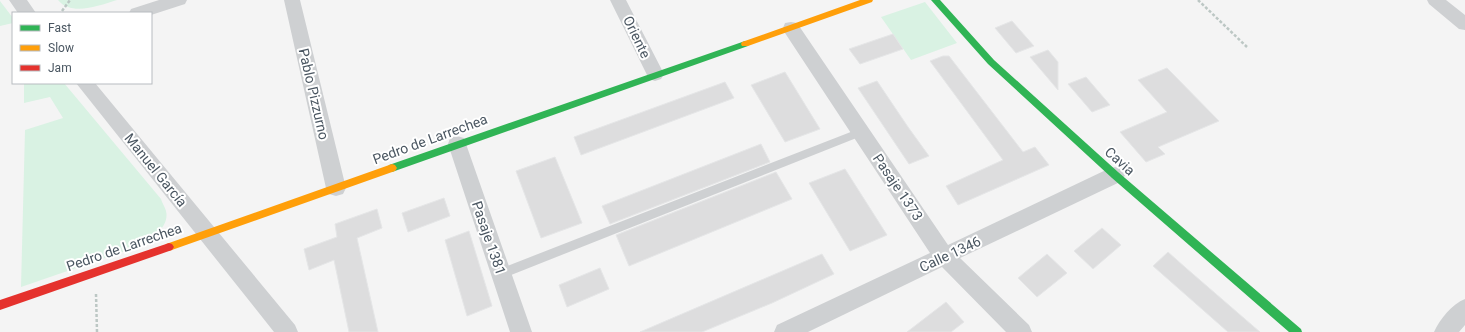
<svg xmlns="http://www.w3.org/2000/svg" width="1465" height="332" viewBox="0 0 1465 332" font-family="Roboto,sans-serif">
<rect width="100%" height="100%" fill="#f4f4f4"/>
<!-- green -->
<path fill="#d9f2e3" d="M 58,0 L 117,0 C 100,5 72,17 58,0 Z
M 0,1 L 13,18 L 13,23 L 0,26 Z
M 925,2 L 957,43 L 911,60 L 881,17 Z
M 24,83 L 64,83 L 161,199 C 162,203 165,207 166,211 C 170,227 151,239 140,246 L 21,287 L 25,130 L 63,118 L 50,97 L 24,103 Z"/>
<!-- building -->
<path fill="#ddddde" stroke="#e5e6e7" d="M 1012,21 L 1034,46 L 1016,53 L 995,28 Z
M 893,34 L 903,49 L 860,64 L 849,49 Z
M 1048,50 L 1058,62 L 1058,90 L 1030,57 Z
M 943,56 L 949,56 L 1023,152 L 1035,147 L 1049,165 L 958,205 L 946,186 L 1003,160 L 930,61 Z
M 1167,68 L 1219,121 L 1158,147 L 1165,154 L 1146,162 L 1120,132 L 1167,112 L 1138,80 Z
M 785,72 L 820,129 L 785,142 L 751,85 Z
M 1086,77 L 1110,105 L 1092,112 L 1068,84 Z
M 877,81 L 908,127 L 929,156 L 909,164 L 858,88 Z
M 725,82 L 734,98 L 581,155 L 574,137 Z
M 761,144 L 770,162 L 610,224 L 602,206 Z
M 555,157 L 582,223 L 541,238 L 516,171 Z
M 845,169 L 887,235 L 850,251 L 809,183 Z
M 776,172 L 792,199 L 629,266 L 616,235 Z
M 444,198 L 450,216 L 408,232 L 402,213 Z
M 377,209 L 382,228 L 357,238 L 378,332 L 349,332 L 334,260 L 309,270 L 304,249 L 337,237 L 335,224 Z
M 1102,228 L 1121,245 L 1093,269 L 1074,251 Z
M 469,231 L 492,306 L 467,316 L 445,240 Z
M 1168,252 L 1186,268 L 1260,332 L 1228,332 L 1153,266 Z
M 822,254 L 834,274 L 772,303 L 702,332 L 640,332 Z
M 1047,254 L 1067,273 L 1037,297 L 1018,278 Z
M 600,268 L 609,289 L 567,307 L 559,285 Z
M 946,302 L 964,322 L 951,332 L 907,332 Z"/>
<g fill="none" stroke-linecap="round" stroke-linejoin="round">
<!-- path -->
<path stroke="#bcc7c4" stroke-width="2.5" stroke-dasharray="3 2" stroke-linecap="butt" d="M 1198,0 L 1247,47
M 62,11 L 70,0
M 96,294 L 97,332"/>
<!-- lane -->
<path fill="#ced0d2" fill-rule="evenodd" d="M 861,128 L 864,129 L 866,132 L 864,135 L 501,279 L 497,278 L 496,274 L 497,270 Z"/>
<!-- street -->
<path fill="#ced0d2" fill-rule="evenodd" d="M 9,0 L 27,0 L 36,13 L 18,13 Z
M 159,0 L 187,0 L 185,4 L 151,15 L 151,13 L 129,13 L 131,9 Z
M 284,0 L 300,0 L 346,188 L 343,194 L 336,196 L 329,194 L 326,188 Z
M 610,0 L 626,0 L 664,74 L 661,79 L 655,81 L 649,79 Z
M 1427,0 L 1446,0 L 1465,15 L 1465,30 L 1459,29 L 1429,4 Z
M 791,22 L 797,23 L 948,245 L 1108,169 L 1115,167 L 1122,169 L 1125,175 L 1122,181 L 960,258 L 1029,325 L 1032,332 L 1006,332 L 942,267 L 808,332 L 774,332 L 777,325 L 930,253 L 785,33 L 783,28 L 785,23 Z
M 76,83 L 95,83 L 295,325 L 298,332 L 274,332 Z
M 457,136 L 464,138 L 466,144 L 532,332 L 510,332 L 448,144 L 450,138 Z
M 1465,299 L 1465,325 L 1459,332 L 1434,332 C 1440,319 1452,304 1465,299 Z"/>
<!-- fast -->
<path fill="#30b455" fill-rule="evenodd" d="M 931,0 L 940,0 L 994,60 L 1118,172 L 1301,329 L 1302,332 L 1289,332 L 1112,178 L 988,64 Z
M 745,41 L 748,42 L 749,44 L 748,46 L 392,172 L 389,171 L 387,168 L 389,165 Z"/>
<!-- slow -->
<path fill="#ff9f0a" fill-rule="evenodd" d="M 860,0 L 873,0 L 872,2 L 748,46 L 742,46 L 741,44 L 742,42 Z
M 392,164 L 395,165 L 397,168 L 395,171 L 169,251 L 166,250 L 164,247 L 166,244 L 169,243 Z"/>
<!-- jam -->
<path fill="#e5322d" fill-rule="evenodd" d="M 169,243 L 172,244 L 174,247 L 172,250 L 0,310 L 0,300 Z"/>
</g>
<g text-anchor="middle" stroke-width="4" stroke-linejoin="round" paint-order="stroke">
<!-- street labels -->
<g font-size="14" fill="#4a5661" stroke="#fff">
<text transform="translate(637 37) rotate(64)" y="5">Oriente</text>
<text transform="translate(314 94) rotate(77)" y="5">Pablo Pizzurno</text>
<text transform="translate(430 139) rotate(-20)" y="5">Pedro de Larrechea</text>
<text transform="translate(1120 161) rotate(42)" y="5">Cavia</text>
<text transform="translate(156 170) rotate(51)" y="5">Manuel García</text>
<text transform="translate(898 187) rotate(56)" y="5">Pasaje 1373</text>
<text transform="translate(489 238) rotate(71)" y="5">Pasaje 1381</text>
<text transform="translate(124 247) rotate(-19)" y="5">Pedro de Larrechea</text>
<text transform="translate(950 254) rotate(-25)" y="5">Calle 1346</text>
</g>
</g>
<!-- legend -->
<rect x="12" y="12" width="140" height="72" fill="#ffffff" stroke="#b7bbc0"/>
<rect x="20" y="25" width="20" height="6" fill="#30b455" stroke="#b7bbc0"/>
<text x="48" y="32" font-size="12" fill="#4a5661">Fast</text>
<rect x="20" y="45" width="20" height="6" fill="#ff9f0a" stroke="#b7bbc0"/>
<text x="48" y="52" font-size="12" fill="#4a5661">Slow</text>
<rect x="20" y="65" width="20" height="6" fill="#e5322d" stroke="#b7bbc0"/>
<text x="48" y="72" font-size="12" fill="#4a5661">Jam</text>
</svg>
